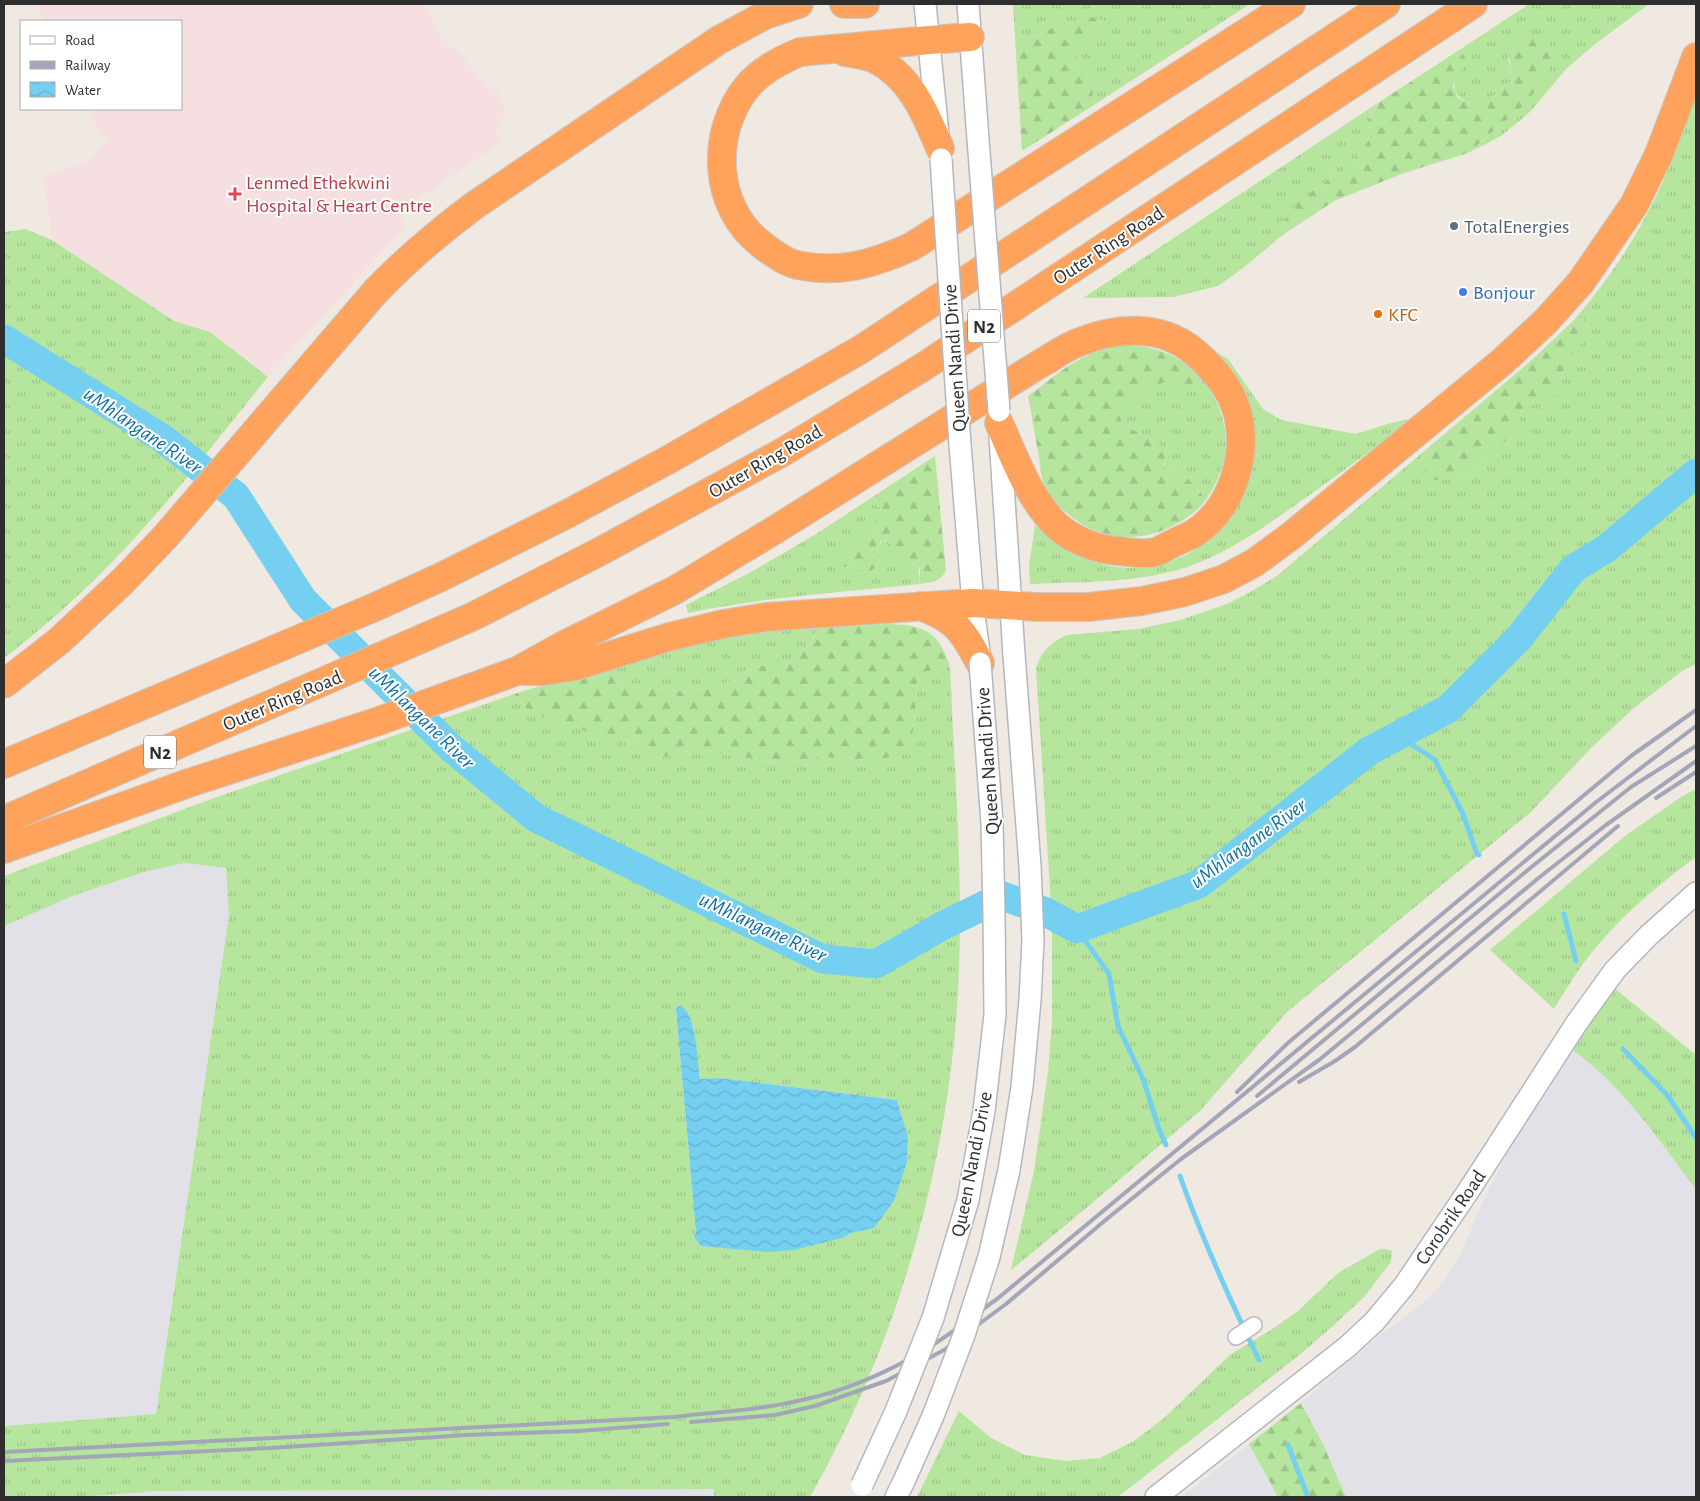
<svg xmlns="http://www.w3.org/2000/svg" width="1700" height="1501" viewBox="0 0 1700 1501" font-family="'Alegreya Sans',sans-serif">
<defs>
<pattern id="grass-tufts" width="24" height="20" patternUnits="userSpaceOnUse" patternTransform="scale(1.25)"><rect width="24" height="20" fill="#b6e59e"/><path d="M3 7l-1-3M5 7V3M7 7l1-3M15 17l-1-3M17 17v-4M19 17l1-3" fill="none" stroke="#9dc588"/></pattern>
<pattern id="forest-firs" width="22" height="20" patternUnits="userSpaceOnUse" patternTransform="scale(1.25)"><rect width="22" height="20" fill="#b6e59e"/><path d="M5 1l3.5 6h-7zM16 11l3.5 6h-7z" fill="#9dc588"/></pattern>
<pattern id="water-waves" width="16" height="10" patternUnits="userSpaceOnUse" patternTransform="scale(1.25)"><rect width="16" height="10" fill="#75cff0"/><path d="M0 5q4-4 8 0t8 0" fill="none" stroke="#66b2ce"/></pattern>
</defs>
<rect width="100%" height="100%" fill="#efe9e1"/>
<!-- industrial -->
<path fill="#e3e1e8" d="M 185,863 L 226,868 L 229,915 L 156,1414 L 4,1426 L 4,926 L 75,895 L 144,872 Z
M 1571,1049 L 1589,1061 L 1626,1098 L 1696,1189 L 1696,1497 L 1346,1497 L 1323,1444 L 1301,1403 L 1378,1337 L 1428,1299 L 1443,1283 L 1462,1251 L 1481,1206 L 1515,1137 Z
M 1249,1444 L 1278,1497 L 1182,1497 Z
M 714,1489 L 714,1497 L 81,1497 L 157,1491 Z"/>
<!-- medical -->
<path fill="#f5dfe0" d="M 34,4 L 424,4 L 441,38 L 464,58 L 479,77 L 500,95 L 505,108 L 505,113 L 495,132 L 503,141 L 399,212 L 405,226 L 268,377 L 210,332 L 174,321 L 52,240 L 44,177 L 89,161 L 107,141 L 85,109 L 181,109 L 181,21 L 46,21 Z"/>
<!-- grass -->
<path fill="url(#grass-tufts)" fill-rule="evenodd" d="M 1013,4 L 1250,4 L 1094,105 L 1091,79 L 1076,60 L 1078,49 L 1101,34 L 1063,22 L 1031,38 L 1015,37 Z
M 1529,4 L 1649,4 L 1595,44 L 1566,69 L 1531,111 L 1501,136 L 1468,153 L 1525,104 L 1547,76 L 1508,57 L 1513,79 L 1494,96 L 1468,103 C 1445,91 1457,74 1461,53 L 1450,56 Z
M 1696,94 L 1696,664 L 1682,671 L 1634,708 L 1592,747 L 1531,812 L 1287,1012 L 1201,1110 L 1084,1210 L 1011,1270 L 1034,1171 L 1048,1072 L 1052,1022 L 1052,922 L 1036,668 C 1041,652 1051,642 1067,635 L 1138,629 L 1180,620 L 1227,604 L 1252,591 L 1277,576 L 1435,442 L 1427,460 L 1463,474 L 1486,452 L 1513,437 L 1524,407 L 1529,404 L 1547,401 L 1557,392 L 1567,362 L 1586,336 L 1587,330 L 1585,318 L 1575,319 C 1635,249 1668,182 1696,94 Z
M 1378,103 L 1369,118 L 1370,130 L 1368,141 L 1357,156 L 1344,170 L 1313,190 L 1284,221 L 1284,234 L 1243,268 L 1218,286 L 1173,297 L 1083,298 Z
M 25,229 L 52,240 L 174,321 L 210,332 L 268,377 C 217,439 168,505 112,562 C 78,597 42,629 4,658 L 4,232 Z
M 1207,347 L 1228,359 L 1263,409 L 1281,420 L 1356,434 L 1391,423 L 1416,418 C 1382,442 1349,467 1315,491 C 1270,523 1227,556 1174,571 C 1127,583 1078,582 1030,584 L 1029,566 L 1035,525 C 1115,605 1236,568 1253,456 Z
M 1200,375 C 1233,417 1235,462 1202,505 L 1202,494 L 1187,478 L 1164,470 L 1166,449 L 1123,424 L 1118,412 L 1129,408 L 1139,389 L 1152,388 L 1164,382 L 1193,386 Z
M 874,496 L 877,505 L 886,512 L 876,518 L 870,536 L 846,568 L 857,568 L 867,573 C 880,566 882,561 877,548 L 882,541 L 890,540 L 896,559 C 916,563 919,562 920,584 C 842,592 764,597 688,613 L 686,605 L 751,572 L 813,536 Z
M 818,628 L 810,645 L 791,662 L 775,666 L 761,666 L 749,669 L 734,680 L 718,686 L 690,692 L 631,687 L 623,680 L 611,664 L 688,643 L 752,632 Z
M 950,666 C 954,767 963,870 959,971 C 952,1154 900,1339 810,1497 L 714,1497 L 714,1489 L 157,1491 L 81,1497 L 4,1497 L 4,1426 L 156,1414 L 229,915 L 226,868 L 185,863 L 144,872 L 75,895 L 4,926 L 4,876 L 214,798 L 514,694 L 528,710 L 597,735 L 625,739 L 649,754 L 662,757 L 697,749 L 781,764 L 818,757 L 873,760 L 913,731 L 918,681 L 926,672 ZM 680,1005 L 693,1025 L 700,1079 L 719,1078 L 897,1100 L 908,1137 L 907,1162 L 874,1228 L 851,1233 L 842,1238 L 694,1238 L 696,1232 L 676,1009 Z
M 1696,789 L 1696,857 C 1654,888 1614,922 1583,964 C 1572,979 1563,994 1554,1009 L 1490,950 L 1625,836 L 1681,797 Z
M 1613,987 L 1696,1055 L 1696,1189 C 1658,1140 1623,1085 1571,1049 Z
M 1380,1249 L 1386,1249 L 1392,1251 L 1391,1262 L 1364,1297 L 1333,1326 L 1298,1356 L 1118,1497 L 917,1497 L 959,1411 L 991,1438 L 1025,1455 L 1066,1461 L 1100,1458 L 1134,1441 L 1163,1419 L 1231,1354 L 1271,1330 L 1298,1311 L 1338,1273 Z"/>
<!-- forest -->
<path fill="url(#forest-firs)" d="M 1094,17 L 1105,21 L 1101,34 L 1078,49 L 1076,60 L 1091,79 L 1094,105 L 1022,151 L 1015,37 L 1031,38 L 1063,22 Z
M 1541,36 L 1550,43 L 1555,54 L 1547,76 L 1525,104 L 1468,153 L 1404,173 L 1334,201 L 1284,234 L 1284,222 L 1294,206 L 1313,190 L 1344,170 L 1357,156 L 1368,141 L 1370,130 L 1369,119 L 1378,103 L 1450,56 L 1462,53 L 1468,62 L 1456,76 L 1453,86 L 1458,98 L 1468,103 L 1494,96 L 1513,79 C 1510,65 1504,42 1524,37 C 1529,35 1536,36 1541,36 Z
M 1585,318 L 1587,330 L 1586,336 L 1567,362 L 1557,392 L 1547,401 L 1529,404 L 1524,407 L 1513,437 L 1486,452 L 1463,474 L 1445,480 L 1433,480 L 1428,477 L 1425,472 L 1427,460 L 1435,442 L 1533,359 L 1575,319 Z
M 1122,345 C 1153,345 1177,354 1200,375 L 1193,386 L 1182,393 L 1164,382 L 1152,388 L 1139,389 L 1129,408 L 1118,412 L 1123,424 L 1166,449 L 1164,470 L 1187,478 L 1202,494 L 1202,505 C 1164,542 1108,550 1067,513 C 1057,505 1047,496 1043,483 C 1041,475 1040,465 1039,457 C 1035,437 1032,416 1028,396 C 1059,373 1083,350 1122,345 Z
M 935,456 L 946,571 C 939,582 932,582 920,584 L 920,570 L 914,563 L 905,565 L 896,559 L 889,540 L 881,541 L 877,548 C 882,561 880,566 867,573 C 855,567 842,571 837,557 L 843,548 L 853,545 L 858,537 L 870,536 L 876,518 L 886,512 L 877,505 L 874,496 Z
M 888,624 C 924,625 938,631 950,666 L 926,672 L 918,681 L 913,731 L 906,748 L 891,757 L 873,760 L 818,757 L 781,764 L 697,749 L 662,757 L 649,754 L 625,739 L 597,735 L 535,714 L 528,710 L 514,694 L 611,664 L 623,680 L 631,687 L 690,692 L 718,686 L 734,680 L 749,669 L 761,666 L 775,666 L 791,662 L 810,645 L 818,628 Z
M 1301,1403 L 1323,1444 L 1346,1497 L 1278,1497 L 1249,1444 Z"/>
<!-- water -->
<path fill="url(#water-waves)" d="M 680,1005 C 697,1014 697,1060 700,1079 L 719,1078 L 897,1100 L 908,1137 L 907,1162 L 894,1201 L 874,1228 L 851,1233 L 842,1238 L 794,1250 L 767,1252 L 701,1246 L 694,1237 L 696,1232 L 676,1009 Z"/>
<g fill="none" stroke-linecap="round" stroke-linejoin="round">
<!-- stream -->
<path stroke="#75cff0" stroke-width="5" d="M 1376,747 L 1405,740 L 1435,760 L 1463,814 L 1477,854 L 1479,855
M 1564,914 L 1576,961
M 1077,929 L 1109,974 L 1118,1026 L 1143,1079 L 1159,1129 L 1166,1145
M 1623,1049 L 1668,1096 L 1696,1138
M 1180,1176 C 1202,1239 1230,1300 1259,1360
M 1288,1445 L 1308,1497"/>
<!-- river -->
<path stroke="#75cff0" stroke-width="29" d="M 4,339 L 162,438 L 236,496 L 303,600 L 451,748 L 536,818 L 823,959 L 876,964 L 942,926 L 1003,896 L 1044,911 L 1077,929 L 1199,884 L 1369,751 L 1448,709 L 1519,638 L 1573,569 L 1607,548 L 1696,473"/>
<!-- street casing -->
<g stroke="#b4b7c1" stroke-width="18">
<path id="street" d="M 1236,1337 L 1254,1325"/>
</g>
<!-- secondary casing -->
<g stroke="#b4b7c1" stroke-width="24">
<path id="secondary" d="M 925,4 L 938,134
M 968,4 L 978,139
M 1000,437 L 1014,655
M 960,445 L 974,616 L 980,658
M 896,1497 L 904,1481
M 1156,1497 L 1347,1347 L 1374,1322 L 1404,1286 L 1469,1190 L 1576,1024 L 1615,970 L 1648,936 L 1696,893"/>
</g>
<!-- highway casing -->
<g stroke="#c9c9c9" stroke-width="30">
<path id="highway" d="M 844,4 L 865,4
M 970,37 L 929,40 L 800,52 C 781,60 761,70 747,87 C 710,133 713,207 761,244 C 771,252 784,262 797,265 C 840,274 872,264 911,247 L 1291,4
M 845,52 C 854,54 866,55 875,59 C 911,77 925,113 940,148
M 920,606 C 956,619 963,631 980,663
M 524,671 L 544,671 L 576,666 L 669,637 L 723,624 L 766,617 L 973,603 L 1037,607 L 1089,607 L 1142,601 L 1185,592 L 1224,579 L 1254,563 L 1291,536 L 1503,361 L 1546,321 L 1581,282 L 1634,205 L 1659,154 L 1696,57
M 4,684 L 59,641 L 123,581 L 166,536 L 376,291 C 407,259 440,231 475,205 L 719,40 L 765,15 L 799,4
M 4,764 L 375,607 L 441,577 L 569,513 L 668,460 L 860,350 L 1386,4
M 4,820 L 474,616 L 601,551 L 783,452 L 923,367 L 1473,4
M 4,849 L 189,783 L 376,722 L 517,671 L 562,646 L 675,590 L 778,528 L 1038,365 C 1051,358 1064,348 1077,343 C 1115,327 1159,324 1192,350 C 1208,363 1222,378 1231,396 C 1253,439 1237,505 1196,532 C 1190,536 1182,539 1176,542 C 1169,545 1162,550 1155,552 C 1144,555 1129,552 1117,551 C 1096,549 1072,540 1056,525 C 1028,497 1015,458 999,423"/>
</g>
<!-- street -->
<use href="#street" stroke="#fff" stroke-width="15"/>
<!-- secondary -->
<use href="#secondary" stroke="#fff" stroke-width="21"/>
<!-- highway -->
<use href="#highway" stroke="#ffa35c" stroke-width="28"/>
<!-- rail -->
<path stroke="#a3a6b8" stroke-width="4" d="M 1656,798 L 1696,772
M 1299,1082 L 1335,1061 L 1355,1047 L 1618,826
M 1237,1092 L 1289,1042 L 1631,756 L 1696,710
M 1257,1096 L 1529,869 L 1631,787 L 1696,746
M 691,1422 L 775,1415 L 815,1406 L 886,1381 L 944,1350 L 1006,1304 L 1108,1218 L 1181,1159 L 1319,1060 L 1541,876 L 1606,825 L 1696,761
M 4,1452 L 674,1417 C 716,1412 760,1410 802,1400 C 845,1391 888,1372 925,1350 C 950,1335 973,1316 997,1299 L 1595,803 L 1696,726
M 4,1461 L 271,1448 L 466,1435 L 579,1431 L 668,1424"/>
<!-- secondary-bridge casing -->
<g stroke="#b4b7c1" stroke-width="24" stroke-linecap="butt">
<path id="secondary-bridge" d="M 978,139 L 999,411
M 941,159 L 960,445
M 904,1481 L 933,1416 L 964,1335 L 989,1257 L 1009,1170 L 1022,1087 L 1030,1000 L 1033,940 L 1030,866 L 1014,655
M 862,1485 L 896,1411 L 933,1318 L 968,1200 L 984,1111 L 995,1015 L 994,913 L 992,823 L 980,663"/>
</g>
<!-- secondary-bridge -->
<use href="#secondary-bridge" stroke="#fff" stroke-width="21"/>
</g>
<!-- markers -->
<path fill="#e0444e" stroke="#fff" stroke-width="2" d="M232.5 186.5h5v5h5v5h-5v5h-5v-5h-5v-5h5z"/>
<circle fill="#5c6f8a" stroke="#fff" stroke-width="2" cx="1454" cy="226" r="5"/>
<circle fill="#3f7fe0" stroke="#fff" stroke-width="2" cx="1463" cy="292" r="5"/>
<circle fill="#e8710a" stroke="#fff" stroke-width="2" cx="1378" cy="314" r="5"/>
<g text-anchor="middle" stroke-width="4" stroke-linejoin="round" paint-order="stroke">
<!-- shield labels -->
<g fill="#fff" stroke="#6d6d6d" stroke-width="1">
<rect x="968" y="309.5" width="32" height="33" rx="4"/>
<rect x="144" y="735.5" width="32" height="33" rx="4"/>
</g>
<g font-size="19" font-weight="bold" fill="#2e2e2e">
<text x="984" y="333">N2</text>
<text x="160" y="759">N2</text>
</g>
<!-- health labels -->
<g font-size="20" fill="#be3a42" stroke="#fff" text-anchor="start">
<text x="246" y="189">Lenmed Ethekwini<tspan x="246" dy="23">Hospital &amp; Heart Centre</tspan></text>
</g>
<!-- service labels -->
<g font-size="20" fill="#4e5e75" stroke="#fff" text-anchor="start">
<text x="1464" y="233">TotalEnergies</text>
</g>
<!-- street labels -->
<g font-size="20" fill="#2e2e2e" stroke="#fff">
<text transform="translate(1108 245) rotate(-33)" y="7">Outer Ring Road</text>
<text transform="translate(954 358) rotate(-94)" y="7">Queen Nandi Drive</text>
<text transform="translate(765 461) rotate(-30)" y="7">Outer Ring Road</text>
<text transform="translate(282 700) rotate(-23)" y="7">Outer Ring Road</text>
<text transform="translate(987 761) rotate(-94)" y="7">Queen Nandi Drive</text>
<text transform="translate(971 1164) rotate(-79)" y="7">Queen Nandi Drive</text>
<text transform="translate(1450 1217) rotate(-56)" y="7">Corobrik Road</text>
</g>
<!-- shop labels -->
<g font-size="20" fill="#366cbe" stroke="#fff" text-anchor="start">
<text x="1473" y="299">Bonjour</text>
</g>
<!-- food labels -->
<g font-size="20" fill="#c56008" stroke="#fff" text-anchor="start">
<text x="1388" y="321">KFC</text>
</g>
<!-- water labels -->
<g font-size="21" font-style="italic" fill="#0d6fa3" stroke="#fff">
<text transform="translate(143 430) rotate(34)" y="7">uMhlangane River</text>
<text transform="translate(422 717) rotate(44)" y="7">uMhlangane River</text>
<text transform="translate(1248 843) rotate(-36)" y="7">uMhlangane River</text>
<text transform="translate(763 927) rotate(25)" y="7">uMhlangane River</text>
</g>
</g>
<!-- border -->
<rect width="1700" height="1501" fill="none" stroke="#2e2e2e" stroke-width="10"/>
<!-- legend -->
<rect x="20" y="20" width="162" height="90" fill="#ffffff" stroke="#ababab"/>
<rect x="30" y="36" width="25" height="8" fill="#ffffff" stroke="#ababab"/>
<text x="65" y="45" font-size="15" fill="#2e2e2e">Road</text>
<rect x="30" y="61" width="25" height="8" fill="#a3a6b8" stroke="#ababab"/>
<text x="65" y="70" font-size="15" fill="#2e2e2e">Railway</text>
<rect x="30" y="82" width="25" height="15" fill="url(#water-waves)" stroke="#ababab"/>
<text x="65" y="95" font-size="15" fill="#2e2e2e">Water</text>
</svg>
